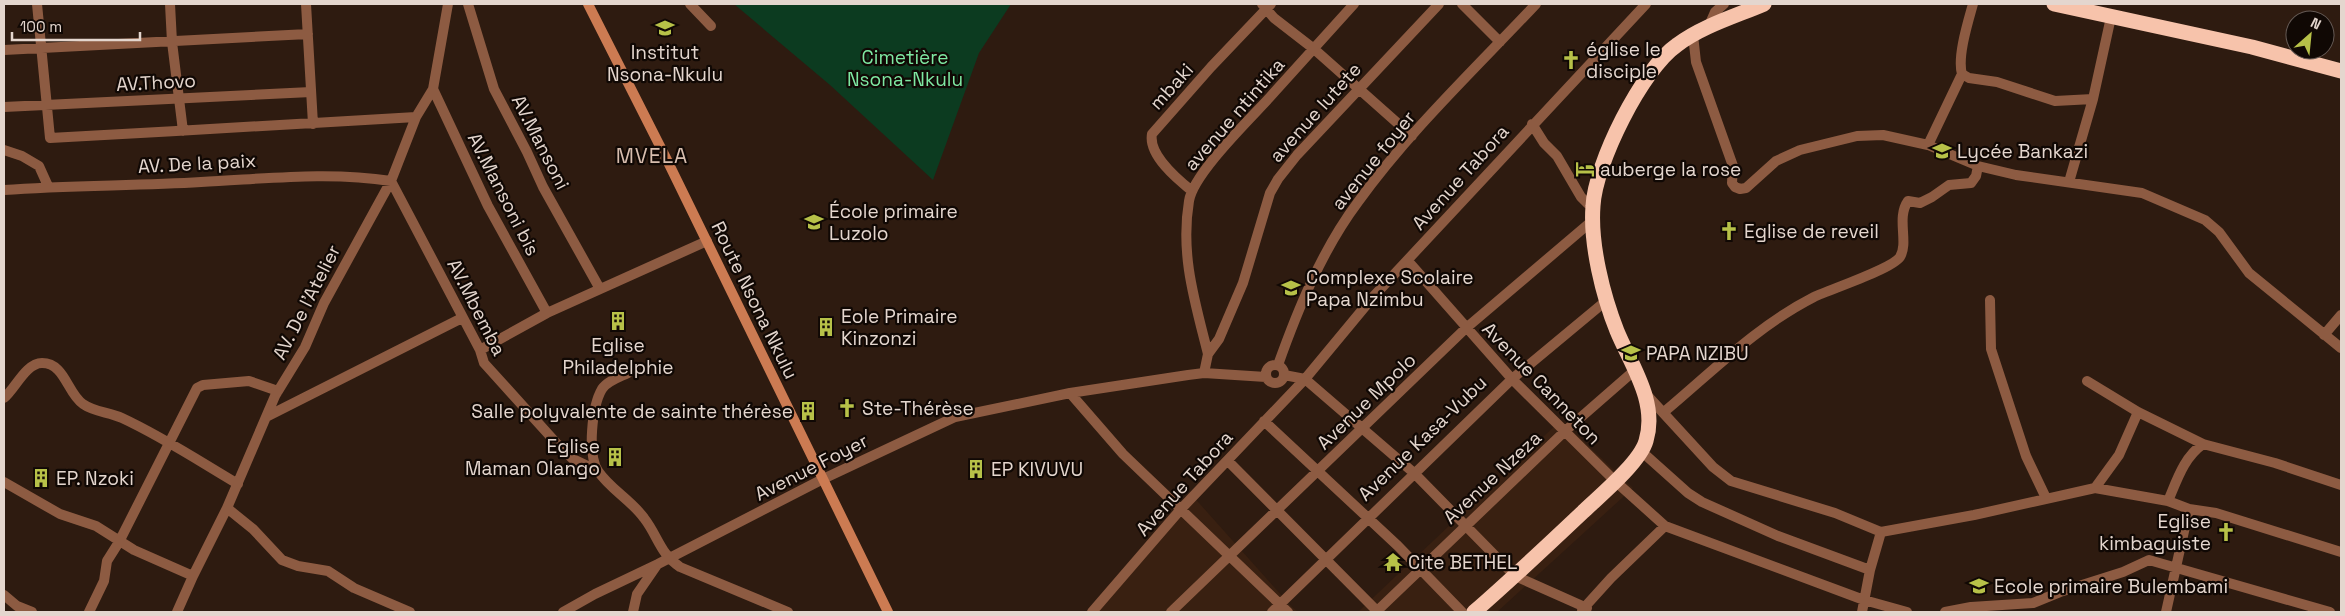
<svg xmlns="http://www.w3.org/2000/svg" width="2345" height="616" viewBox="0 0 2345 616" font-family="'Space Grotesk',sans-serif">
<rect width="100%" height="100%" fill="#2e1b10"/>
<!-- built -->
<path fill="#392011" d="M 1561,420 L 1633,488 L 1497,612 L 1358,612 Z
M 1191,494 L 1291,606 L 1298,612 L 1093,612 Z"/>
<!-- green -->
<path fill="#0c3b20" d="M 734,4 L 1011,4 L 979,53 L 933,180 L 830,85 Z"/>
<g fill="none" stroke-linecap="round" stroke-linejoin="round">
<!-- street -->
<path stroke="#8d5b42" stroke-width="10" d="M 37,4 L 50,138 C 172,131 294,125 416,117
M 170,4 L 172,42 L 183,131
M 306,4 L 313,124
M 468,4 L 494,89 L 527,152 L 543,187 L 600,289
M 690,4 L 711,26
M 1262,4 L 1274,18 L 1314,49 L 1412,136
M 1462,4 L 1500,42
M 1708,28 L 1715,12 L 1724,4
M 1693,35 L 1696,62 L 1733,166 L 1732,183 L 1735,187 L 1740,189 L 1746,188 L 1776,161 L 1800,150 L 1857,136 L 1883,135 L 1928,145 L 1978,166 L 2016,175 L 2142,193 L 2205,220 L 2219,232 L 2249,273 L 2341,348
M 4,50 L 308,34
M 1962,74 L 1969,78 L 1997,82 L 2055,101 L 2093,99
M 433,89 L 488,206 L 547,313
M 4,107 L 311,92
M 1532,124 L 1544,143 L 1557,156 L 1581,197 L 1588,204 L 1593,203
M 1928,145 L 1962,74 C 1957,57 1968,22 1973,4
M 4,150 L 22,156 L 39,166 L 48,186
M 2069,182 L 2093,99 L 2111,17
M 4,190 C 70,185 136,186 201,182 C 265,179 328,171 391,181 L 480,350 L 484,363 L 559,446 L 573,459 L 598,471
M 1192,191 C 1177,179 1148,155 1152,134 L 1211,67 L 1271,4
M 1408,261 L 1512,379 L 1615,481 L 1665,526 L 1864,600 L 1907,612
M 1990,300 L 1991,349 L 2026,456 L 2046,498
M 2324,335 L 2341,315
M 480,350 L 547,313 L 707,241
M 1208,354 C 1195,302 1180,255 1189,201 C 1193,174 1250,119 1270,97 C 1298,66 1326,35 1354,4
M1266 374a9 9 0 1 1 18 0a9 9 0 1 1-18 0Z
M 1278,365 C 1298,309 1322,250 1358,202 C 1410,130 1476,68 1536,4
M 628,373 C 620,377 607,381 602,389 C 592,406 587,454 598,471 C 610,489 631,500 644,518 C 658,536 660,554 680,567 L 788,612
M 1204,373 L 1208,354 L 1219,339 L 1243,283 L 1270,193 L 1278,179 L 1297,155 L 1439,4
M 1284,375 L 1305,379 L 1373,297 L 1646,4
M 2087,381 L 2138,412 L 2203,444 L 2275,463 L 2341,485
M 1070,393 L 1123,454 L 1288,612
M 1645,393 L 1713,467 L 1731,481 L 1835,513 L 1881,532 L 1974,515 L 2095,488 L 2168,501 L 2189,509 L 2216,513 L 2341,552
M 4,398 C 15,389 26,363 42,363 C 65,363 67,393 83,404 C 94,412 109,412 122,418 C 163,437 199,461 238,484
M 1664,412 C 1713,371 1757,326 1814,297 C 1831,289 1892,269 1900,257 C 1909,242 1896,218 1908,201 L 1920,203 L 1932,197 L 1949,185 L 1971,183 L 1976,176 L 1978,166
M 266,417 L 462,318
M 1264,421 L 1398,546 L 1462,612
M 1641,451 L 1688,493 L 1702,502 L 1778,536 L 1870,570
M 1228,461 L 1378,612
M 4,482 L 60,514 L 96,526 L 134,550 L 193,576
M 2095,488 L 2119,455 L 2138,412
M 2168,501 C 2177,480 2184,457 2203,444
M 227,508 L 253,529 L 282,560 L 298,566 L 328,571 L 354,588 L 410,612
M 4,595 L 17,606 L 32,612
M 1582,610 L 1611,578 L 1665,526
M 89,612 L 104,581 L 107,561 L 119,542 L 197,388 L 203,385 L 249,381 L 278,391
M 177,612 L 193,576 L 227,508 L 275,396 L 305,347 L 324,303 L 391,181 L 416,117 L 433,89 L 448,4
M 563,612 L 595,594 L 658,564 L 823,479 L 955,417 L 1070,393 L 1188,375 L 1204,373 L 1266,377
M 633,612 L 637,594 L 657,565
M 1092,612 L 1181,509 L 1305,379 L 1414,473 L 1515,576 L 1587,608 L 1585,612
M 1171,612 L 1465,329 L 1592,221
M 1272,612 L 1512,379 L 1607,300
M 1376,612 L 1564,432 L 1635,370
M 1862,612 L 1870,570 L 1881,532
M 1945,612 L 1971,607 L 2033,603 L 2060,592 L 2123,572 L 2149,560 L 2330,612
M 2166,612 L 2189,509"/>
<!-- secondary -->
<path stroke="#cc7b52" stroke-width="10" d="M 588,4 L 666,158 L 888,612"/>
<!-- highway -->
<path stroke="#f7c3ab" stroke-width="15" d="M 2054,4 L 2252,47 L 2341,71
M 1474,612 C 1512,579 1549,544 1585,510 C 1602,494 1640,462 1646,441 C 1658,402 1631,365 1617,331 C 1603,296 1590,244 1593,206 C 1595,164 1642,69 1677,45 C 1702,26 1736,16 1764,4"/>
</g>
<!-- icons -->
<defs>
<g id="school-bare" transform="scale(1.5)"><path d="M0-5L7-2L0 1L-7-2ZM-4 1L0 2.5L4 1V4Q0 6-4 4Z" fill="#b7c148" stroke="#100804" stroke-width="2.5" paint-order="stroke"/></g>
<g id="church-bare" transform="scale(1.5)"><path d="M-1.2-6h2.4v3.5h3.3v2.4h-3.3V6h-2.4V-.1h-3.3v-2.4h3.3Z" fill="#b7c148" stroke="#100804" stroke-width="2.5" paint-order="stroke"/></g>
<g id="hotel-bare" transform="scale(1.5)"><path d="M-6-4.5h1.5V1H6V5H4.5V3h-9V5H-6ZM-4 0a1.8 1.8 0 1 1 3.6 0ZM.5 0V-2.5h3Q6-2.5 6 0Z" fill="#b7c148" stroke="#100804" stroke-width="2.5" paint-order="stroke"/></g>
<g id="building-bare" transform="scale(1.5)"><path d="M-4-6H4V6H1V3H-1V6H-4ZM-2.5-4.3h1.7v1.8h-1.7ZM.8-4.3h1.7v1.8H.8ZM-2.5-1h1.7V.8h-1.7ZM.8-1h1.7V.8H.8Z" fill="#b7c148" stroke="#100804" stroke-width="2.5" paint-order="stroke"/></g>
<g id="temple-bare" transform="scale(1.5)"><path d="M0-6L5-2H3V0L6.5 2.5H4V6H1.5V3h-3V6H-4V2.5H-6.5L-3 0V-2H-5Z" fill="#b7c148" stroke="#100804" stroke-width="2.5" paint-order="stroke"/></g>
</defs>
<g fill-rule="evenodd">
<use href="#school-bare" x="665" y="28"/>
<use href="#church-bare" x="1571" y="60"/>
<use href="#school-bare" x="1942" y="151"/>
<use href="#hotel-bare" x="1585" y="169"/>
<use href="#school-bare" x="814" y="222"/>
<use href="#church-bare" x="1729" y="231"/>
<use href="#school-bare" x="1291" y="288"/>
<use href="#building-bare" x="618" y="321"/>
<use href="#building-bare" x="826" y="327"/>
<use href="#school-bare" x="1631" y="353"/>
<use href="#church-bare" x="847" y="408"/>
<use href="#building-bare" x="808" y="411"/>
<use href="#building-bare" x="615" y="457"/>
<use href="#building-bare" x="976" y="469"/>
<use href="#building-bare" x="41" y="478"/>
<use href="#church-bare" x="2226" y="532"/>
<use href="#temple-bare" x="1393" y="562"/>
<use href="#school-bare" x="1979" y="586"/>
</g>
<g text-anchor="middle" stroke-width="4.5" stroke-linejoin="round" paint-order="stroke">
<!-- poi labels -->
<g font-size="19" fill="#e4d6ce" stroke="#100804" text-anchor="start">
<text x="1586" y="56">église le<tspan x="1586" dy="22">disciple</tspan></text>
<text x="665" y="59" text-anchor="middle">Institut<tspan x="665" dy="22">Nsona-Nkulu</tspan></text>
<text x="1957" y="158">Lycée Bankazi</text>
<text x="1600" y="176">auberge la rose</text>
<text x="829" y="218">École primaire<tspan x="829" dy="22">Luzolo</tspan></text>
<text x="1744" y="238">Eglise de reveil</text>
<text x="1306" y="284">Complexe Scolaire<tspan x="1306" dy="22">Papa Nzimbu</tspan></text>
<text x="841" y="323">Eole Primaire<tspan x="841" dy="22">Kinzonzi</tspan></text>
<text x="618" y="352" text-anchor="middle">Eglise<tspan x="618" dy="22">Philadelphie</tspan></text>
<text x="1646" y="360">PAPA NZIBU</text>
<text x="862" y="415">Ste-Thérèse</text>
<text x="793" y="418" text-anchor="end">Salle polyvalente de sainte thérèse</text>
<text x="600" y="453" text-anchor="end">Eglise<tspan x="600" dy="22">Maman Olango</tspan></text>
<text x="991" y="476">EP KIVUVU</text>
<text x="56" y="485">EP. Nzoki</text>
<text x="2211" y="528" text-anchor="end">Eglise<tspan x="2211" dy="22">kimbaguiste</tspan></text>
<text x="1408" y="569">Cite BETHEL</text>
<text x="1994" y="593">Ecole primaire Bulembami</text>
</g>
<!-- park labels -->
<g font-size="19" fill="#7ee8a2" stroke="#100804">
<text x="905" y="64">Cimetière<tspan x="905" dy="22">Nsona-Nkulu</tspan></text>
</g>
<!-- street labels -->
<g font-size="19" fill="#e4d6ce" stroke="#100804">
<text transform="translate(156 82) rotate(-3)" y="7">AV.Thovo</text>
<text transform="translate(1171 86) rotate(-48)" y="7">mbaki</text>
<text transform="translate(1315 112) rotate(-48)" y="7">avenue lutete</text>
<text transform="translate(1234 114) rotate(-49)" y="7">avenue ntintika</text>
<text transform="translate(541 142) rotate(63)" y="7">AV.Mansoni</text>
<text transform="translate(1373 160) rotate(-51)" y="7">avenue foyer</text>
<text transform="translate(197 163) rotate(-3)" y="7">AV. De la paix</text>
<text transform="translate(1460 177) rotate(-48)" y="7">Avenue Tabora</text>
<text transform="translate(504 194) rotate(63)" y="7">AV.Mansoni bis</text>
<text transform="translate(755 300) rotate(64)" y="7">Route Nsona Nkulu</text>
<text transform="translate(306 302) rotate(-63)" y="7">AV. De l'Atelier</text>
<text transform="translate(477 307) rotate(63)" y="7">AV.Mbemba</text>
<text transform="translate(1542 383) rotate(46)" y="7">Avenue Canneton</text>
<text transform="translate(1366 401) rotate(-44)" y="7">Avenue Mpolo</text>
<text transform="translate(1422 438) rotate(-44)" y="7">Avenue Kasa-Vubu</text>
<text transform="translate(811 467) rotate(-27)" y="7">Avenue Foyer</text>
<text transform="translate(1492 477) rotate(-43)" y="7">Avenue Nzeza</text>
<text transform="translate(1184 483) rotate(-48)" y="7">Avenue Tabora</text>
</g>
<!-- quarter labels -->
<g font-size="21" letter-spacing="1" fill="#d7bdae" stroke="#100804">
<text x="652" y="163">MVELA</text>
</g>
</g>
<!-- border -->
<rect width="2345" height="616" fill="none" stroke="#e4d6ce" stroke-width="10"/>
<!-- north arrow -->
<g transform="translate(2310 35) rotate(27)"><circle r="24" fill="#100804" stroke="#655a55"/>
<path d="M0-4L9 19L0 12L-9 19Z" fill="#b7c148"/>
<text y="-8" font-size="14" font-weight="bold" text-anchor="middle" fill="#e4d6ce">N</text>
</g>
<!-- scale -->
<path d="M12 32v8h128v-8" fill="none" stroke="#e4d6ce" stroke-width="2.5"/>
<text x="20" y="32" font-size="15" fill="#e4d6ce" stroke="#100804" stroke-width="4" paint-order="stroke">100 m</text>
</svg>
